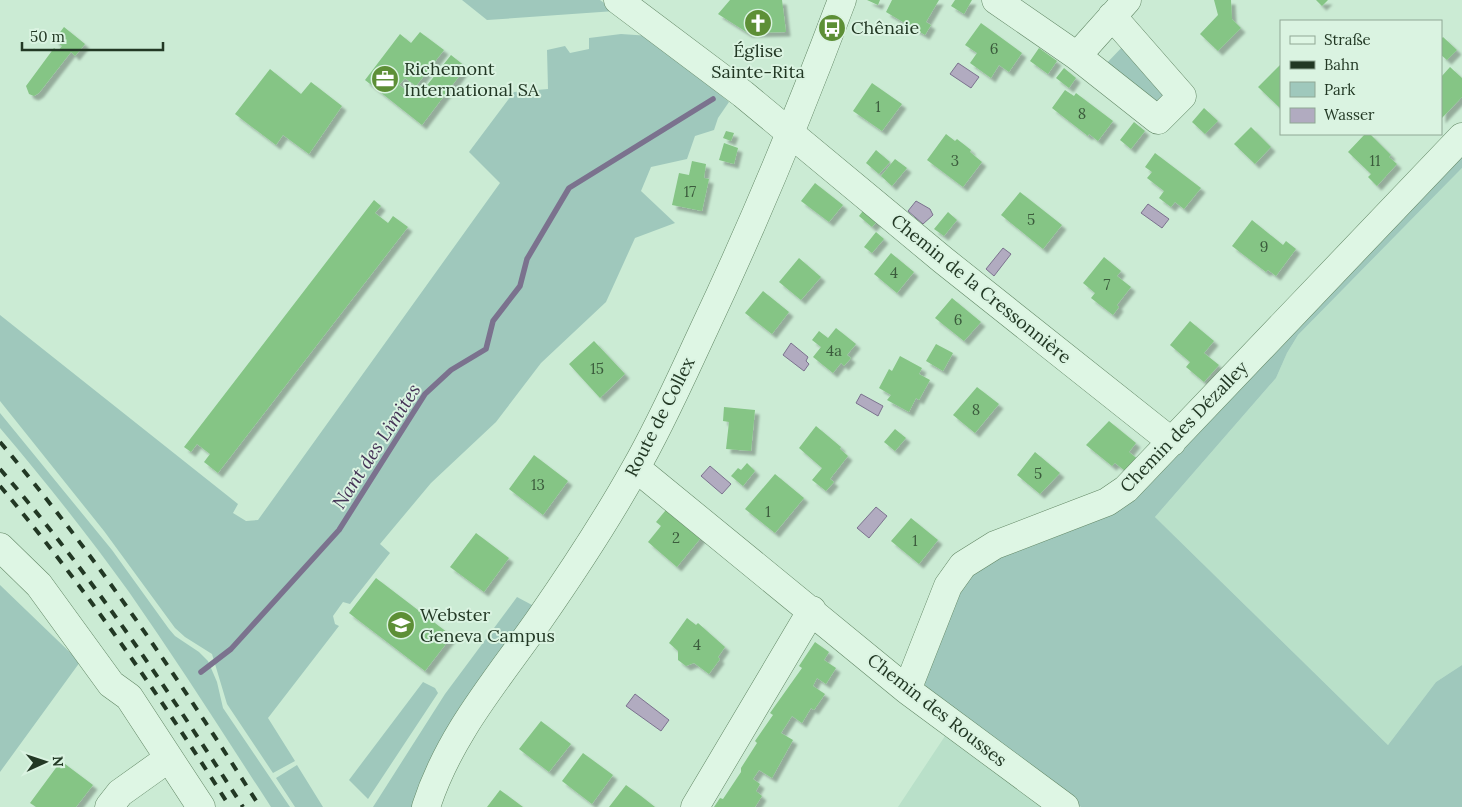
<svg xmlns="http://www.w3.org/2000/svg" width="1462" height="807" viewBox="0 0 1462 807" font-family="Lora,serif">
<defs>
<filter id="shadow"><feDropShadow dx="4.5" dy="4.5" stdDeviation="1" flood-color="#0004"/></filter>
</defs>
<rect width="100%" height="100%" fill="#cbebd4"/>
<!-- farmland -->
<path fill="#b9e0c9" d="M 1462,168 L 1462,665 L 1436,682 L 1388,745 L 1155,517 L 1276,378 L 1287,353 L 1298,335 Z
M 945,736 L 1043,807 L 898,807 Z"/>
<!-- green -->
<path fill="#9fc8bc" d="M 462,0 L 600,0 L 615,11 L 487,20 Z
M 621,34 L 650,36 L 729,102 L 718,118 L 714,130 L 695,136 L 687,159 L 651,167 L 641,191 L 675,223 L 635,238 L 606,302 L 541,363 L 496,422 L 431,483 L 380,544 L 390,553 L 350,604 L 343,602 L 333,616 L 335,624 L 339,626 L 268,718 L 295,761 L 273,773 L 227,704 L 212,654 L 185,637 L 175,628 L 104,531 L 0,401 L 0,315 L 238,504 L 233,513 L 246,521 L 258,520 L 500,183 L 469,152 L 514,92 L 548,89 L 547,50 L 565,46 L 570,53 L 589,49 L 589,38 Z
M 1126,43 L 1170,94 L 1157,110 L 1104,66 Z
M 1462,152 L 1462,168 L 1298,335 L 1287,353 L 1276,378 L 1155,517 L 1388,745 L 1436,682 L 1462,665 L 1462,807 L 1081,807 L 970,727 L 926,689 L 922,671 L 971,570 L 1103,511 Z
M 0,413 L 112,550 L 169,629 L 175,636 L 199,652 L 208,661 L 217,682 L 223,708 L 290,807 L 271,807 C 224,735 178,662 129,592 C 88,535 45,481 0,428 Z
M 0,585 L 80,662 L 0,772 Z
M 517,597 L 532,605 L 534,610 L 416,807 L 373,807 L 445,694 Z
M 423,682 L 435,688 L 438,693 L 368,799 L 349,780 Z
M 297,765 L 323,807 L 324,807 L 295,807 L 276,778 Z"/>
<!-- water -->
<path fill="#b1abc0" stroke="#7b728e" d="M 958,63 L 979,77 L 971,88 L 950,74 Z
M 916,201 L 930,209 L 933,215 L 923,224 L 908,211 Z
M 1148,204 L 1169,219 L 1162,228 L 1141,213 Z
M 1003,248 L 1011,254 L 994,276 L 986,269 Z
M 791,343 L 808,357 L 806,361 L 809,364 L 804,371 L 783,355 Z
M 861,394 L 883,406 L 878,416 L 856,403 Z
M 710,466 L 731,484 L 722,494 L 701,476 Z
M 876,507 L 887,516 L 869,538 L 857,528 Z
M 635,694 L 669,720 L 661,731 L 626,706 Z"/>
<g fill="none" stroke-linecap="round" stroke-linejoin="round">
<!-- stream -->
<path stroke="#7b728e" stroke-width="5.5" d="M 201,672 L 231,649 L 339,530 L 425,394 L 451,370 L 486,349 L 493,321 L 520,286 L 527,259 L 569,188 L 713,99"/>
</g>
<!-- building -->
<path fill="#85c585" filter="url(#shadow)" d="M 730,0 L 782,0 L 786,32 L 748,33 L 718,14 Z
M 867,0 L 880,0 L 878,5 Z
M 892,0 L 939,0 L 926,22 L 931,25 L 925,35 L 886,12 Z
M 955,0 L 972,0 L 964,14 L 951,6 Z
M 1214,0 L 1231,0 L 1232,19 L 1241,28 L 1218,51 L 1200,34 L 1218,15 Z
M 1316,0 L 1328,0 L 1322,6 Z
M 981,23 L 1022,53 L 1009,72 L 999,65 L 991,78 L 970,63 L 977,53 L 965,45 Z
M 64,27 L 85,44 L 75,56 L 71,52 L 39,93 L 34,96 L 29,94 L 26,86 L 54,48 L 58,51 L 62,46 L 54,40 Z
M 420,32 L 444,50 L 416,86 L 405,78 L 399,85 L 417,98 L 451,55 L 466,67 L 422,125 L 365,80 L 400,34 L 411,43 Z
M 1443,37 L 1457,50 L 1447,60 L 1441,55 L 1441,39 Z
M 1039,48 L 1057,61 L 1048,74 L 1030,61 Z
M 1281,64 L 1281,109 L 1258,87 Z
M 1450,67 L 1462,78 L 1462,97 L 1441,119 L 1441,77 Z
M 1064,68 L 1076,78 L 1069,88 L 1056,78 Z
M 270,69 L 301,94 L 311,82 L 342,106 L 309,154 L 283,135 L 276,145 L 235,114 Z
M 872,83 L 902,104 L 882,131 L 853,111 Z
M 1065,90 L 1074,96 L 1076,93 L 1113,121 L 1098,141 L 1089,134 L 1088,136 L 1052,108 Z
M 1204,108 L 1218,121 L 1205,134 L 1192,122 Z
M 1134,122 L 1145,131 L 1131,149 L 1120,140 Z
M 1251,127 L 1271,147 L 1255,164 L 1234,144 Z
M 726,131 L 734,133 L 731,141 L 723,138 Z
M 946,134 L 955,141 L 957,139 L 971,150 L 970,152 L 982,162 L 963,187 L 927,160 Z
M 1365,134 L 1370,134 L 1391,155 L 1389,157 L 1397,164 L 1377,186 L 1368,177 L 1371,174 L 1348,152 Z
M 724,143 L 738,148 L 734,164 L 719,160 Z
M 876,150 L 890,162 L 879,174 L 866,163 Z
M 1155,153 L 1201,188 L 1184,209 L 1175,202 L 1171,207 L 1159,198 L 1164,191 L 1147,178 L 1152,172 L 1145,167 Z
M 895,159 L 907,168 L 892,186 L 881,176 Z
M 692,161 L 706,164 L 704,178 L 709,179 L 702,211 L 672,205 L 679,173 L 689,175 Z
M 815,183 L 843,205 L 829,222 L 801,201 Z
M 1020,192 L 1062,225 L 1043,249 L 1001,215 Z
M 374,200 L 381,206 L 375,213 L 388,223 L 393,216 L 408,227 L 218,473 L 204,462 L 210,454 L 197,444 L 191,452 L 184,447 Z
M 866,207 L 880,218 L 872,227 L 859,216 Z
M 948,212 L 957,220 L 944,236 L 934,229 Z
M 1252,220 L 1283,245 L 1286,241 L 1296,249 L 1276,276 L 1268,270 L 1266,272 L 1232,246 Z
M 876,232 L 884,239 L 872,253 L 864,247 Z
M 891,253 L 914,272 L 897,293 L 874,274 Z
M 1104,257 L 1121,271 L 1117,276 L 1131,287 L 1117,305 L 1119,307 L 1113,315 L 1091,298 L 1095,293 L 1083,283 Z
M 799,258 L 821,277 L 801,300 L 779,282 Z
M 763,291 L 789,312 L 772,334 L 745,313 Z
M 952,298 L 981,322 L 964,341 L 935,318 Z
M 1190,321 L 1214,341 L 1204,353 L 1219,365 L 1204,382 L 1186,367 L 1190,362 L 1170,345 Z
M 836,328 L 856,344 L 847,355 L 851,358 L 844,366 L 841,363 L 833,373 L 813,357 L 821,347 L 812,340 L 819,331 L 828,338 Z
M 594,341 L 625,374 L 600,398 L 569,364 Z
M 936,344 L 953,353 L 943,371 L 926,361 Z
M 900,356 L 922,368 L 919,374 L 930,380 L 919,400 L 916,398 L 909,412 L 887,400 L 891,395 L 879,388 L 889,369 L 892,371 Z
M 977,387 L 999,404 L 975,433 L 953,415 Z
M 724,407 L 755,410 L 751,451 L 726,449 L 729,422 L 723,421 Z
M 1109,421 L 1136,443 L 1129,452 L 1140,461 L 1129,474 L 1115,463 L 1112,466 L 1086,445 Z
M 816,426 L 841,447 L 840,449 L 848,456 L 830,479 L 834,482 L 826,491 L 812,480 L 822,468 L 799,448 Z
M 895,429 L 906,438 L 895,451 L 884,442 Z
M 1035,452 L 1060,473 L 1040,494 L 1017,475 Z
M 534,455 L 568,481 L 543,515 L 509,489 Z
M 747,463 L 755,471 L 743,486 L 731,476 L 738,468 L 741,470 Z
M 775,474 L 804,498 L 775,533 L 745,509 Z
M 670,505 L 704,534 L 677,567 L 648,542 L 661,526 L 656,522 Z
M 911,518 L 938,540 L 919,564 L 891,541 Z
M 476,533 L 509,558 L 484,592 L 450,567 Z
M 376,578 L 452,636 L 425,671 L 349,613 Z
M 687,618 L 696,625 L 698,623 L 725,647 L 718,657 L 720,659 L 709,674 L 694,663 L 686,666 L 678,660 L 678,651 L 669,643 Z
M 815,642 L 829,652 L 824,660 L 836,668 L 826,684 L 817,678 L 813,686 L 825,694 L 814,710 L 811,708 L 802,723 L 792,716 L 781,733 L 793,740 L 772,778 L 759,770 L 753,779 L 760,784 L 756,791 L 762,796 L 755,807 L 714,807 L 720,798 L 723,799 L 741,772 L 741,768 L 757,743 L 755,741 L 773,715 L 770,713 L 802,668 L 799,666 Z
M 541,721 L 571,744 L 549,772 L 519,749 Z
M 583,753 L 613,775 L 592,804 L 562,781 Z
M 61,761 L 93,785 L 76,807 L 36,807 L 30,803 Z
M 626,785 L 641,796 L 655,807 L 609,807 Z
M 500,790 L 515,801 L 523,807 L 487,807 Z"/>
<g fill="none" stroke-linecap="round" stroke-linejoin="round">
<!-- minor casing -->
<g stroke="#618664" stroke-width="29">
<path id="minor" d="M 618,0 L 743,94 L 943,260 L 1172,442
M 996,0 L 1077,56 L 1127,0
M 1077,56 L 1158,120 L 1182,96 L 1112,16
M 636,468 L 907,690 L 1065,807
M 0,547 L 39,585 L 111,684 L 129,697 L 201,807
M 907,690 L 948,586 L 963,565 L 995,545 L 1107,502 L 1126,489 L 1462,137
M 109,807 L 120,793 L 169,758
M 426,807 C 449,735 497,680 539,620 C 573,571 606,521 635,469 C 661,424 682,376 704,329 C 755,221 800,112 842,0
M 695,807 L 812,610"/>
</g>
<!-- minor -->
<use href="#minor" stroke="#def6e4" stroke-width="28"/>
<!-- rail -->
<path stroke="#223824" stroke-width="4" stroke-dasharray="9 9" stroke-linecap="butt" d="M 0,442 C 97,557 180,681 260,807
M 0,469 C 91,574 168,690 243,807
M 0,486 C 85,587 159,695 230,807"/>
</g>
<!-- icons -->
<defs>
<g id="church-disc" transform="scale(1.4375)"><circle r="9.5" fill="#5d8f36" stroke="#daf3e1"/><path d="M-1.2-6h2.4v3.5h3.3v2.4h-3.3V6h-2.4V-.1h-3.3v-2.4h3.3Z" fill="#fff"/></g>
<g id="bus-disc" transform="scale(1.4375)"><circle r="9.5" fill="#5d8f36" stroke="#daf3e1"/><path d="M-5-6H5V4H4V6H2V4H-2V6H-4V4H-5ZM-3.5-4V0h7V-4ZM-3.5 1.2v1.5H-2V1.2ZM2 1.2v1.5H3.5V1.2Z" fill="#fff"/></g>
<g id="office-disc" transform="scale(1.4375)"><circle r="9.5" fill="#5d8f36" stroke="#daf3e1"/><path d="M-6-3h4V-5.5h4V-3h4V5H-6ZM-1-4.5V-3h2v-1.5ZM-6 0V1H6V0Z" fill="#fff"/></g>
<g id="university-disc" transform="scale(1.4375)"><circle r="9.5" fill="#5d8f36" stroke="#daf3e1"/><path d="M0-5L7-2L0 1L-7-2ZM-4 1L0 2.5L4 1V4Q0 6-4 4Z" fill="#fff"/></g>
</defs>
<g fill-rule="evenodd">
<use href="#church-disc" x="758" y="23"/>
<use href="#bus-disc" x="832" y="28"/>
<use href="#office-disc" x="385" y="79"/>
<use href="#university-disc" x="401" y="625"/>
</g>
<g text-anchor="middle" stroke-width="4" stroke-linejoin="round" paint-order="stroke">
<!-- number labels -->
<g font-size="15" fill="#3b5b3c">
<text x="994" y="54">6</text>
<text x="878" y="112">1</text>
<text x="1082" y="119">8</text>
<text x="955" y="166">3</text>
<text x="1375" y="166">11</text>
<text x="690" y="197">17</text>
<text x="1031" y="225">5</text>
<text x="1264" y="252">9</text>
<text x="894" y="278">4</text>
<text x="1107" y="290">7</text>
<text x="958" y="325">6</text>
<text x="834" y="356">4a</text>
<text x="597" y="374">15</text>
<text x="976" y="415">8</text>
<text x="1038" y="479">5</text>
<text x="538" y="490">13</text>
<text x="768" y="517">1</text>
<text x="676" y="543">2</text>
<text x="915" y="546">1</text>
<text x="697" y="650">4</text>
</g>
<!-- poi labels -->
<g font-size="18" fill="#223824" stroke="#daf3e1" text-anchor="start">
<text x="851" y="34">Chênaie</text>
<text x="758" y="57" text-anchor="middle">Église<tspan x="758" dy="21">Sainte-Rita</tspan></text>
<text x="404" y="75">Richemont<tspan x="404" dy="21">International SA</tspan></text>
<text x="420" y="621">Webster<tspan x="420" dy="21">Geneva Campus</tspan></text>
</g>
<!-- street labels -->
<g font-size="18" fill="#223824" stroke="#daf3e1">
<text transform="translate(981 289) rotate(39)" y="6">Chemin de la Cressonnière</text>
<text transform="translate(660 417) rotate(-63)" y="6">Route de Collex</text>
<text transform="translate(1184 427) rotate(-46)" y="6">Chemin des Dézalley</text>
<text transform="translate(937 710) rotate(38)" y="6">Chemin des Rousses</text>
</g>
<!-- water labels -->
<g font-size="19" font-style="italic" fill="#453356" stroke="#daf3e1">
<text transform="translate(376 446) rotate(-57)" y="7">Nant des Limites</text>
</g>
</g>
<!-- legend -->
<rect x="1280" y="20" width="162" height="115" fill="#daf3e1" stroke="#90a895"/>
<rect x="1290" y="36" width="25" height="8" fill="#def6e4" stroke="#90a895"/>
<text x="1324" y="45" font-size="15" fill="#223824">Straße</text>
<rect x="1290" y="61" width="25" height="8" fill="#223824" stroke="#90a895"/>
<text x="1324" y="70" font-size="15" fill="#223824">Bahn</text>
<rect x="1290" y="82" width="25" height="15" fill="#9fc8bc" stroke="#90a895"/>
<text x="1324" y="95" font-size="15" fill="#223824">Park</text>
<rect x="1290" y="108" width="25" height="15" fill="#b1abc0" stroke="#90a895"/>
<text x="1324" y="120" font-size="15" fill="#223824">Wasser</text>
<!-- north arrow -->
<g transform="translate(45 762) rotate(87)" stroke="#daf3e1" stroke-width="4" paint-order="stroke">
<path d="M0-4L9 19L0 12L-9 19Z" fill="#223824"/>
<text y="-8" font-size="14" font-weight="bold" text-anchor="middle" fill="#223824">N</text>
</g>
<!-- scale -->
<path d="M22 42v8h141v-8" fill="none" stroke="#223824" stroke-width="2.5"/>
<text x="30" y="42" font-size="15" fill="#223824" stroke="#daf3e1" stroke-width="4" paint-order="stroke">50 m</text>
</svg>
